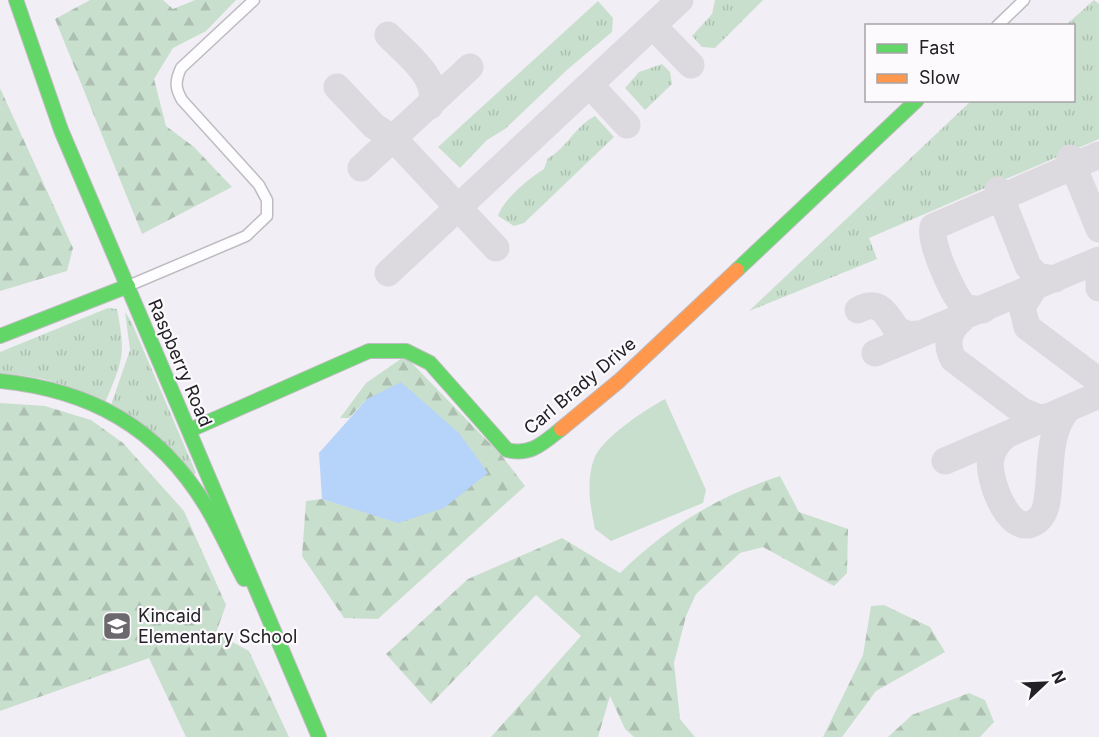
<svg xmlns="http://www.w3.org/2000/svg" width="1099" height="737" viewBox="0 0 1099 737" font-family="Inter,sans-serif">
<defs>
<pattern id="grass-tufts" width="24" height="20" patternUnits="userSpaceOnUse" patternTransform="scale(1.5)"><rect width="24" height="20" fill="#c9dfcd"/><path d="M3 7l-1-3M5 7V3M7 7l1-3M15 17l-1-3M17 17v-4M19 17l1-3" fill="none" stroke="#acbfb0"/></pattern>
<pattern id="forest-firs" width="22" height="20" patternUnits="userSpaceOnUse" patternTransform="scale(1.5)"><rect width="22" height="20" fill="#c9dfcd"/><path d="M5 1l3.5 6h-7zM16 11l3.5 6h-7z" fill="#acbfb0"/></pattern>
</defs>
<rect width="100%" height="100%" fill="#f2eef5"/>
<!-- grass -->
<path fill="url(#grass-tufts)" d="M 715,0 L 763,0 L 715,48 L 702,47 L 692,36 L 712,14 Z
M 1094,0 L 1099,4 L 1099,139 L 869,238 L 877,259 L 749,311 L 971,101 L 1074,100 L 1074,26 L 1066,25 Z
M 598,1 L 613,18 L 612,32 L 568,69 L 505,129 L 487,140 L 460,168 L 438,147 Z
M 662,64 L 670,72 L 672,84 L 645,110 L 625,88 L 639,72 Z
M 595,116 L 614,137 L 524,223 L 514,226 L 498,216 C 503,200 529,178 544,169 L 548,158 C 567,148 575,126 595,116 Z
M 108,308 L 117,309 C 126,355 123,360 105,403 C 73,385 38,375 0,374 L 0,352 Z
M 125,312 L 131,321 L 196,473 L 193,475 C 172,445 143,421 111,405 L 130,350 Z"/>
<!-- forest -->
<path fill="url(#forest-firs)" d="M 90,0 L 163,0 L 173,9 L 195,0 L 236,0 L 206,31 L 173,48 L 154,79 L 166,126 L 194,147 L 232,187 L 142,234 L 55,19 Z
M 0,88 L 73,248 L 67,271 L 0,291 Z
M 405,356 L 502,456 L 525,486 L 378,619 L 344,618 L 302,556 L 306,501 L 322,499 L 398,522 L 367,399 L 349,418 L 340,418 L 366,383 Z
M 0,403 L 45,406 L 91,420 L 123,443 L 184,511 L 226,605 L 216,633 L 249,651 L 289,737 L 186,737 L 149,658 L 0,711 Z
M 780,476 L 799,512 L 848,529 L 847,573 L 834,586 L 763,547 L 740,553 L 696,594 L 686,616 L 674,663 L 680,719 L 695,737 L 634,737 L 625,729 L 610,696 L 598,737 L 491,737 L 581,636 L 536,595 L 431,704 L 386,654 L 468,579 L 562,538 L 620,573 C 667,527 718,496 780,476 Z
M 884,605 L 930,627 L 945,652 L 876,691 L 842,737 L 823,737 L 863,655 L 871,606 Z
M 969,693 L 985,700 L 994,722 L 980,737 L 888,737 L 912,715 Z"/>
<!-- green -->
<path fill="#c9dfcd" d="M 665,399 L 706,490 L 703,503 L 611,541 L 595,529 C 590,506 586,481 594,459 C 601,439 646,409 665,399 Z"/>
<!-- water -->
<path fill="#b6d3f9" d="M 401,382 L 459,433 L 488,473 L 444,508 L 398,523 L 322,499 L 319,453 L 367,399 Z"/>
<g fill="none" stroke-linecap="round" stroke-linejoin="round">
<!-- taxiway -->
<path stroke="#dddadf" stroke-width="27" d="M 653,26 L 691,65
M 388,35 C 405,53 442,79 430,106
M 590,85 L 627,125
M 337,87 L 374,126 L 394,139 L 496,248
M 1070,158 L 1099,229
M 361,168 L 470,67
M 998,190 L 1028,266 L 1037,276 L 1055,279
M 1099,270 L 1099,288
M 388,273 L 680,0
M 1034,288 L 1022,307 L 1027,327 L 1099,381
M 858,310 C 880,298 886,314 897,330 L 910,335 L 916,334
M 983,310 L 966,308 C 954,299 929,242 933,227 L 1099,155
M 962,319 C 949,330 945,343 953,359 L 1022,411 L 1040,418 L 1051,416
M 875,353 L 1099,260
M 1006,435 C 998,442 993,448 991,458 C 986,478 1012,547 1040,518 C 1057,500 1040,437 1069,408
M 945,461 L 1099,395"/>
<!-- street casing -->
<g stroke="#bfbcc1" stroke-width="13">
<path id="street" d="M 997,26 L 1024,0
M 128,286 L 246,236 L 267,216 L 267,200 L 259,185 L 182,100 C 175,88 175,81 181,68 L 254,0"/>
</g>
<!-- fast casing -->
<g stroke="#bfbcc1" stroke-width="16">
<path id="fast" d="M 16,0 L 61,130 L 319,737
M 737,270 L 917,100
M 0,336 L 128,286
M 0,381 C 90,390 158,427 206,506 C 220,529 231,555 244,579
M 190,430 L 369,351 L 406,351 L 430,363 L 507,450 C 531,456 543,443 561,429"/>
</g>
<!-- slow casing -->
<g stroke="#bfbcc1" stroke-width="16">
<path id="slow" d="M 561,429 L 619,381 L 737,270"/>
</g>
<!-- street -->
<use href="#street" stroke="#fdfcfe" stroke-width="10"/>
<!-- fast -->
<use href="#fast" stroke="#63d668" stroke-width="14"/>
<!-- slow -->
<use href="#slow" stroke="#ff974d" stroke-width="14"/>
</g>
<!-- icons -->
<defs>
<g id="school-square" transform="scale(1.5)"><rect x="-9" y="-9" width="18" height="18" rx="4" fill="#6c696e" stroke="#fcfafd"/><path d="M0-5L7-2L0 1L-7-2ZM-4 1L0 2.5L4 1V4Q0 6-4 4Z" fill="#fff"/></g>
</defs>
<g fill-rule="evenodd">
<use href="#school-square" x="117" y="626"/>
</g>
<g text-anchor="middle" stroke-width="4.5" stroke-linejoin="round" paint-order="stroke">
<!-- street labels -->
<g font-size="18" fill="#242126" stroke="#fcfafd">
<text transform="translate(180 363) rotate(67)" y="6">Raspberry Road</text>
<text transform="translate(580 386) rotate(-40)" y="6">Carl Brady Drive</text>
</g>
<!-- poi labels -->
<g font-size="18" fill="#242126" stroke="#fcfafd" text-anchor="start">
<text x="138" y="622">Kincaid<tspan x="138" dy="21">Elementary School</tspan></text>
</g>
</g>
<!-- legend -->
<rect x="865" y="24" width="210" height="78" fill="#fcfafd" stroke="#a6a3a7" stroke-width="1.5"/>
<rect x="877" y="44" width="30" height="9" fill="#63d668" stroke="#a6a3a7" stroke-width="1.5"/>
<text x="919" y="54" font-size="18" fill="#242126">Fast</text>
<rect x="877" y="74" width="30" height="9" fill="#ff974d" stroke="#a6a3a7" stroke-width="1.5"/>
<text x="919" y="84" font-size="18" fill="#242126">Slow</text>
<!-- north arrow -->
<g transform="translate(1045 683) rotate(67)" stroke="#fcfafd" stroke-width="4.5" paint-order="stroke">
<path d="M0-4.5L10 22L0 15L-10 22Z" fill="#242126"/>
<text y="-9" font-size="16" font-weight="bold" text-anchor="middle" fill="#242126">N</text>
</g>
</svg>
